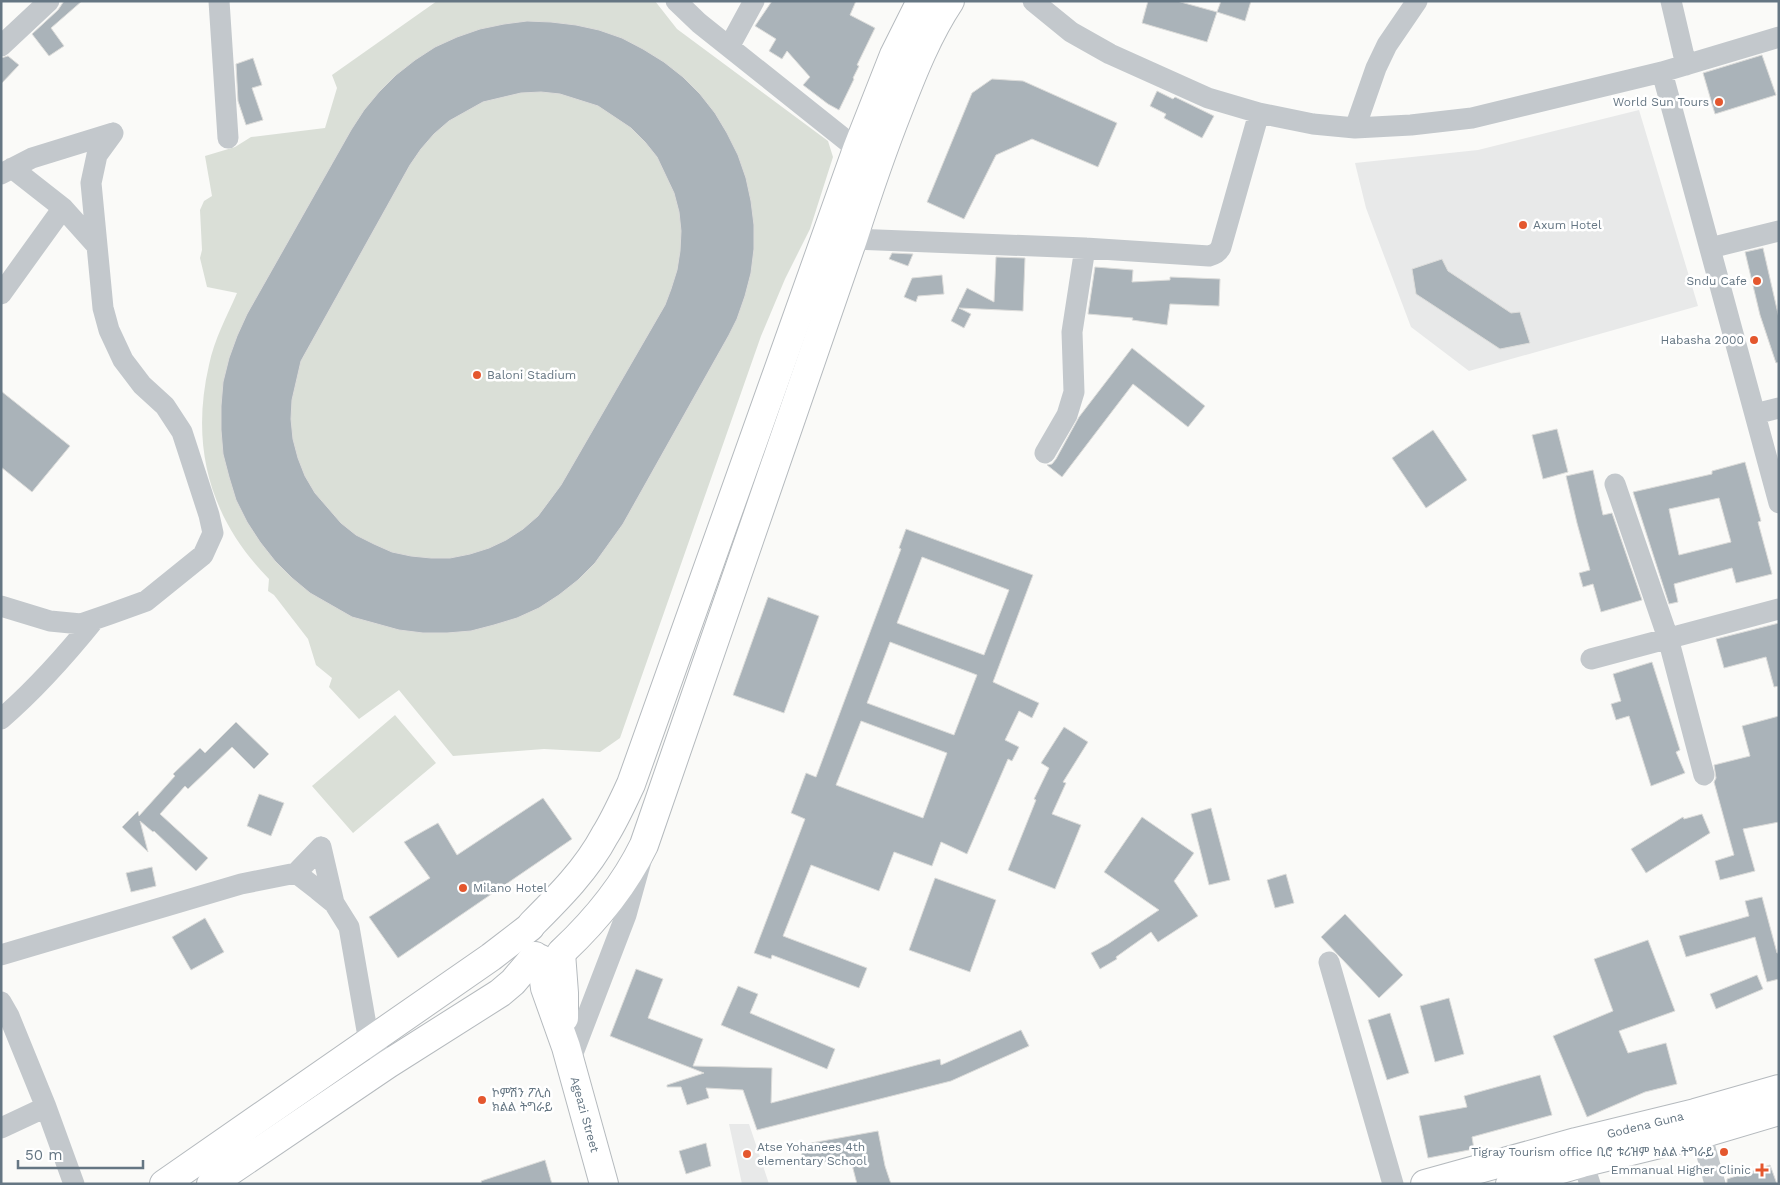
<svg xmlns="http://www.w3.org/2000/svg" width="1780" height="1185" viewBox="0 0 1780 1185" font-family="'Work Sans','Noto Sans Ethiopic',sans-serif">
<rect width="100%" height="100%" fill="#fafaf8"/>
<!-- built -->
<path fill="#e8e9e9" d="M 1639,110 L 1698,306 L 1469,371 L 1411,327 L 1366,208 L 1355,163 L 1478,150 Z
M 729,1124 L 749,1124 L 769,1184 L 742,1184 Z"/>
<!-- green -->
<path fill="#dadfd7" d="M 437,1 L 655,1 L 677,29 L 828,141 L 833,157 L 810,229 L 785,279 L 761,336 L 620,738 L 600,752 L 544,749 L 453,756 L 399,690 L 359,719 L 329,687 L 332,678 L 316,665 L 308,639 L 274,595 L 268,591 L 269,579 C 210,519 190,447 209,365 C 214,340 227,316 237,293 L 207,287 L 200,258 L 202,250 L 200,210 L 204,201 L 212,196 L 205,156 L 235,147 L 251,137 L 325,128 L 337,88 L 332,75 Z
M 395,715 L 436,763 L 353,833 L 312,786 Z"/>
<!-- building -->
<path fill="#aab3b9" stroke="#dcdcda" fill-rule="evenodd" d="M 64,1 L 82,1 L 51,28 L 64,46 L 49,56 L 32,34 L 58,10 Z
M 772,1 L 856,1 L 850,15 L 875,28 L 857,65 L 859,66 L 853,78 L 854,79 L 839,110 L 828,104 L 803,85 L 810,77 L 787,51 L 782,59 L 769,51 L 776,39 L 755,26 Z
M 1148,1 L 1177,1 L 1217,12 L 1207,42 L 1142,23 Z
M 1221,1 L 1251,1 L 1245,21 L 1217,12 Z
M 527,21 L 551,22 L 576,25 L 599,30 L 622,38 L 643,49 L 664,62 L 683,77 L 700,94 L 715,113 L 727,133 L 738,155 L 746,178 L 751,201 L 754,225 L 754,249 L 751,273 L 745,296 L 737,319 L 729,335 L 623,524 L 595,563 L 578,580 L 559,595 L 539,608 L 517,618 L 494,625 L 471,631 L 447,633 L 423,633 L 399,630 L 352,617 L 310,593 L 292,578 L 275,561 L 260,542 L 247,522 L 236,500 L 229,477 L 223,454 L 221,430 L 221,406 L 223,382 L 229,358 L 237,336 L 247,314 L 351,130 L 364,110 L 379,92 L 396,75 L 415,60 L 435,47 L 457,37 L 480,29 L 504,24 ZM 541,92 L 560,94 L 598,106 L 631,128 L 645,142 L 657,157 L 674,193 L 679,212 L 681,231 L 680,251 L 677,270 L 671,289 L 665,305 L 561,485 L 538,516 L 523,529 L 506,540 L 489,548 L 470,554 L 450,558 L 431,558 L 411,556 L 392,552 L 374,544 L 356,535 L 341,523 L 315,493 L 305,476 L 298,458 L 293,439 L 291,419 L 292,400 L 301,361 L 410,165 L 421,149 L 434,134 L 449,121 L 483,102 L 521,93 Z
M 1762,55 L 1776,95 L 1715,114 L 1703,73 Z
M 8,56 L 19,65 L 1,84 L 1,58 Z
M 253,58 L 262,85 L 252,88 L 263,120 L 246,125 L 238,101 L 236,64 Z
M 992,79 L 1023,81 L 1117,123 L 1098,167 L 1032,139 L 996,155 L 964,219 L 927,202 L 972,93 Z
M 1157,91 L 1173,99 L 1175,97 L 1214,116 L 1202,138 L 1164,118 L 1166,114 L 1150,106 Z
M 1763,248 L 1779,318 L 1779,362 L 1776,363 L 1760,315 L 1745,252 Z
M 892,253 L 913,254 L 908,266 L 889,259 Z
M 996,257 L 1025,258 L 1023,311 L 959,308 L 971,314 L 964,328 L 951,321 L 967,288 L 994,302 Z
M 1442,259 L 1448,271 L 1511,313 L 1520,312 L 1530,343 L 1500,349 L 1416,294 L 1412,269 Z
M 1095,267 L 1133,270 L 1132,282 L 1170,280 L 1170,277 L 1220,279 L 1219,306 L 1170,304 L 1167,325 L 1132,320 L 1133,318 L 1088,314 Z
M 942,275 L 944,294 L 918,296 L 916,302 L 904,297 L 912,278 Z
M 1132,348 L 1205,406 L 1188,427 L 1133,384 L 1062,477 L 1047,465 L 1052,464 L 1056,459 L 1079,417 Z
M 1,391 L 70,446 L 32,492 L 1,467 Z
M 1557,429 L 1568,472 L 1543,479 L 1532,435 Z
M 1433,430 L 1467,480 L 1426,508 L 1392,458 Z
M 1745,462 L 1761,521 L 1758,522 L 1772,574 L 1736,583 L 1732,568 L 1674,584 L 1678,602 L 1669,604 L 1633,492 L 1712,474 L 1712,471 ZM 1719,498 L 1731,542 L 1679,555 L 1669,509 Z
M 1593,470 L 1603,515 L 1612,513 L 1642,600 L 1601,612 L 1593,584 L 1583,587 L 1579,573 L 1590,570 L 1577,523 L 1566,476 Z
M 906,529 L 1033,575 L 993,682 L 1039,703 L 1032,718 L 1019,711 L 1005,740 L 1019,747 L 1012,761 L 1008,759 L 967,854 L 941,842 L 932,866 L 894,852 L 879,891 L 811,865 L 783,936 L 867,968 L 859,988 L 772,955 L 771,959 L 754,953 L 805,819 L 791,813 L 806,773 L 816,777 L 901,549 L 899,548 ZM 922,557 L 1009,590 L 984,655 L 897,623 ZM 890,642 L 977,675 L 954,735 L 867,703 ZM 861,721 L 947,753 L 923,818 L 836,785 Z
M 768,597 L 819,616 L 784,713 L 733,695 Z
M 1779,623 L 1779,686 L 1774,687 L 1766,657 L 1724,668 L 1716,639 Z
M 1652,662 L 1680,750 L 1676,752 L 1685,773 L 1651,786 L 1629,716 L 1616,720 L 1611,704 L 1621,701 L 1613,674 Z
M 1779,716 L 1779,822 L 1743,829 L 1755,871 L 1720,880 L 1715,861 L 1734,855 L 1714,782 L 1716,778 L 1714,765 L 1750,756 L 1742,726 Z
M 236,722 L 269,754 L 254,769 L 232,747 L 188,789 L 185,786 L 160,814 L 208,858 L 196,871 L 154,831 L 153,832 L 140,821 L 148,852 L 122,827 L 138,811 L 139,816 L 175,776 L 173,774 L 200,748 L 205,753 Z
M 1064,727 L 1088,742 L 1063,782 L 1066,783 L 1052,814 L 1081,825 L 1055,889 L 1008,870 L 1036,800 L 1034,799 L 1049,768 L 1041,763 Z
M 259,794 L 284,803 L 271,836 L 247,826 Z
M 543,798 L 572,839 L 398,958 L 369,917 L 430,878 L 404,842 L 438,823 L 457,855 Z
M 1211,808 L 1230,880 L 1209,885 L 1191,814 Z
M 1702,814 L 1710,833 L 1646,873 L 1631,849 L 1683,817 L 1684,819 Z
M 1142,817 L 1194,853 L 1174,881 L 1198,916 L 1158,942 L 1151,932 L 1116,957 L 1117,959 L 1100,969 L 1091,953 L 1108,944 L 1159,910 L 1104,872 Z
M 152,867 L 156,886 L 131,892 L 126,873 Z
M 1286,874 L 1294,903 L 1275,908 L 1267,880 Z
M 935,878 L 996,900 L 970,972 L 909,950 Z
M 1762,897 L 1777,953 L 1779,953 L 1779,979 L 1767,982 L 1755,937 L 1686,957 L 1679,936 L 1749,916 L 1745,901 Z
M 1345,914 L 1403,975 L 1379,998 L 1321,937 Z
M 205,918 L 224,952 L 191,970 L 172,937 Z
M 1648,940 L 1675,1011 L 1619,1031 L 1628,1053 L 1666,1043 L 1677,1084 L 1645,1092 L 1587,1117 L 1553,1036 L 1613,1011 L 1594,959 Z
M 636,969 L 663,979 L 648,1018 L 703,1039 L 693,1066 L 772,1068 L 771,1103 L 940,1059 L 941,1065 L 1021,1030 L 1029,1046 L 951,1081 L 757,1130 L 743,1090 L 706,1088 L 709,1098 L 687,1105 L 681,1087 L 667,1087 L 667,1085 L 704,1073 L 610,1036 Z
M 1757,975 L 1763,989 L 1716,1009 L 1710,994 Z
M 738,986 L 758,994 L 750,1013 L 835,1049 L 827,1069 L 721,1025 Z
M 1449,998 L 1464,1054 L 1435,1062 L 1420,1006 Z
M 1390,1013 L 1409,1073 L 1387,1080 L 1368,1020 Z
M 1540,1075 L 1552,1115 L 1472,1137 L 1474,1149 L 1428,1158 L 1419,1116 L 1467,1107 L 1464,1096 Z
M 878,1131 L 885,1166 L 891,1184 L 857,1184 L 850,1157 L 804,1166 L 800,1145 Z
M 706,1143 L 711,1166 L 686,1174 L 679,1151 Z
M 545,1160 L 552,1184 L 482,1184 L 481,1181 Z
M 1770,1165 L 1777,1184 L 1727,1184 L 1727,1179 Z"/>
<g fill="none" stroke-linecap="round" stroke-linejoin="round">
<!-- major casing -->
<g stroke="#b5babe" stroke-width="30">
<g id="major">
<path d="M 532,924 C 559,897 587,869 605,835 C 615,819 623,801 631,784 L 857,149 L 894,55 L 921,1"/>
<path d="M 563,951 C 596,920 624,886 644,845 L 853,239 C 867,195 882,151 899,108 C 913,72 928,34 950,1"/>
<path d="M 561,953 L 564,993 L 564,1018"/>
<path id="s1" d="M 541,959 L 545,988 L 566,1047 L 604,1184"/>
<path d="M 164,1184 L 491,957 L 530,927"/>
<path d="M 211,1184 L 388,1064 L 500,993 L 513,982 L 535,956"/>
<path id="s2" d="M 1425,1184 L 1576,1142 L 1695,1113 L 1779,1089"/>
<path d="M 1510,1184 L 1582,1163 L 1701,1134 L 1779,1111"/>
</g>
</g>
<!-- minor -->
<path stroke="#c3c8cc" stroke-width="21" d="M 219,1 L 228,138
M 676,1 L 699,23 L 857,149
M 1033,1 L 1071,32 L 1110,54 L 1208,98 L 1259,113 L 1313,124 L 1355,128 L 1411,125 L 1472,118 L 1662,72 L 1779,37
M 1671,1 L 1686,65
M 1,46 L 49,1
M 729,47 L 754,1
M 1662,72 L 1779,503
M 1355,128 L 1376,68 L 1387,45 L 1417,1
M 12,168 L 63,208 L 97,246
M 1,174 L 32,158 L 113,133
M 853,239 L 1085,248 L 1209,256 C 1215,254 1218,253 1221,247 L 1259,113
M 1710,248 L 1779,231
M 1,294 L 63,208
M 1755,414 L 1779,408
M 1045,453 L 1067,415 L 1074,392 L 1072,332 L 1085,248
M 1615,484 L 1668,638 L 1704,775
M 1,606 L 50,621 L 81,624 L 110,614 L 146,601 L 203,555 L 213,533 L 209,515 L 182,432 L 165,406 L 142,385 L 123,360 L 109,330 L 103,308 L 91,183 L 97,155 L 113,133
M 1591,659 L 1779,609
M 1,719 C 36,689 66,655 95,619
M 321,847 L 334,903
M 296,873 L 318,890 L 334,903 L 349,927 L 369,1042 L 388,1064
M 1,955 L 241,884 L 296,873 L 321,847
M 1329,962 L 1393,1184
M 1,1002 L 9,1016 L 46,1107 L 74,1184
M 570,1061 L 626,915 L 641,861
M 1697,1119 L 1715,1184
M 1,1128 L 46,1107
M 1578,1148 L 1590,1184"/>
<!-- major -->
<use href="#major" stroke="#fff" stroke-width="28"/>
</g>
<!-- markers -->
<g fill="#e4572e" stroke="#fff" stroke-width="2">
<circle cx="1719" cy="102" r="5"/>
<circle cx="1523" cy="225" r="5"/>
<circle cx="1757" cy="281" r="5"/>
<circle cx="1754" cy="340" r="5"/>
<circle cx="477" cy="375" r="5"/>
<circle cx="463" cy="888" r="5"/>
<circle cx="482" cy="1100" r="5"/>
<circle cx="1724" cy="1152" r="5"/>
<circle cx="747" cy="1154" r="5"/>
<path d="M1759.5 1162.5h5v5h5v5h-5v5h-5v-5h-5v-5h5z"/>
</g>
<g text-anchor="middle" stroke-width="5" stroke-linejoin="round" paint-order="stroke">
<!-- poi labels -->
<g font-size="12" fill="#657683" stroke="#fff" text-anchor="end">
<text x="1709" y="106">World Sun Tours</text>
<text x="1533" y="229" text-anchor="start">Axum Hotel</text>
<text x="1747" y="285">Sndu Cafe</text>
<text x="1744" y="344">Habasha 2000</text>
<text x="487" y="379" text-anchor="start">Baloni Stadium</text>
<text x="473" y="892" text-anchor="start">Milano Hotel</text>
<text x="492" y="1097" text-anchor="start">ኮምሽን ፖሊስ<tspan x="492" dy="14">ክልል ትግራይ</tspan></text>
<text x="757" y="1151" text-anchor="start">Atse Yohanees 4th<tspan x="757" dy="14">elementary School</tspan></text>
<text x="1714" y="1156">Tigray Tourism office ቢሮ ቱሪዝም ክልል ትግራይ</text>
<text x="1751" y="1174">Emmanual Higher Clinic</text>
</g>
<!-- street labels -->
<g font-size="12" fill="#657683" stroke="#fff">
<text dy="4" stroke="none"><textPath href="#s1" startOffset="162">Ageazi Street</textPath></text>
<text dy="4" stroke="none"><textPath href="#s2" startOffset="228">Godena Guna</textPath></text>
</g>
</g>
<!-- border -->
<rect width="1780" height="1185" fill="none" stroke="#657683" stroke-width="5"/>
<!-- scale -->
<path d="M18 1160v8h125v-8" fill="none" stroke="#657683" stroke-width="2.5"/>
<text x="25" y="1160" font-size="15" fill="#657683" stroke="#ffffff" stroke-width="4" paint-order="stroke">50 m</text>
</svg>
